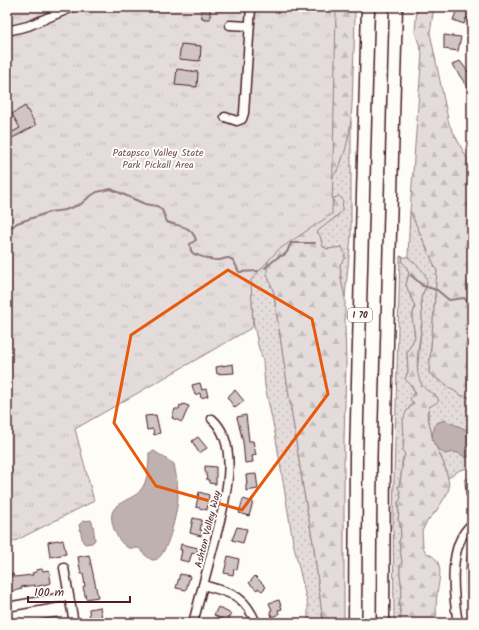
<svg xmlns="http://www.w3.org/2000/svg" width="479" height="630" viewBox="0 0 479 630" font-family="Kalam,sans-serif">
<defs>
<pattern id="grass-dots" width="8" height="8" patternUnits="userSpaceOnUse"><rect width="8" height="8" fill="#e3dcda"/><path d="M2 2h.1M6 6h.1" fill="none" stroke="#c4bcbb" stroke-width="1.8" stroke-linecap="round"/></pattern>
<pattern id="forest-firs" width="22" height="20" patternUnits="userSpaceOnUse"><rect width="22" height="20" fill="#e3dcda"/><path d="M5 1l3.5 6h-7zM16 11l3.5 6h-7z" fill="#c4bcbb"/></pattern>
<pattern id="park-tufts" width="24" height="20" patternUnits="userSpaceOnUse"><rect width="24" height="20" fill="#e3dcda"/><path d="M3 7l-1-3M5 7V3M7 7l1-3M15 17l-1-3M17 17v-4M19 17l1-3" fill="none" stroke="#c4bcbb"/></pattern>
</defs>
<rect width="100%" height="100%" fill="#fdfcf7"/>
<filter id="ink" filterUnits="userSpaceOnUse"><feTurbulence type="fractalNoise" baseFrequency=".025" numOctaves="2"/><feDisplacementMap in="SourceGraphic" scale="8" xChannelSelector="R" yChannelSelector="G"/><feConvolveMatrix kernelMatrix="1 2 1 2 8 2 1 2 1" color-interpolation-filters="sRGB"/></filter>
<g filter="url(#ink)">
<!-- grass -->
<path fill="url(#grass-dots)" stroke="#967e82" d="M 351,121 L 351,236 L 345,297 L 341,280 L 340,264 L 345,259 L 342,247 L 328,249 L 323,247 L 320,237 L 317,232 L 325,225 L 339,215 L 333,203 L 267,274 L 274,293 L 276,310 L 303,487 L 314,548 L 323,623 L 308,623 L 308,606 L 293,542 L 275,433 L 265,386 L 263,361 L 258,345 L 253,320 L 250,279 L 7,154 L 338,171 L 345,149 Z
M 410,211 L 437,271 L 429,373 L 460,395 L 472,398 L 472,467 L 460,470 L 448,478 C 446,473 445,467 443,462 C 437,447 425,423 429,407 L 438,401 L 421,386 L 417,374 L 422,320 L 421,298 L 427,284 L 412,261 L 408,257 Z
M 400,256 L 403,257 L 402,262 L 406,266 L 409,273 L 406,285 L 415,307 L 412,317 L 415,337 L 407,353 L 408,372 L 405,379 L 411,385 L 416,395 C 414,403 411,404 407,411 C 403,417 402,448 405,455 L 402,461 L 402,469 L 399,485 L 401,498 L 398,503 L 399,512 L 398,520 L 400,523 L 401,536 L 399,542 L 402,562 L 400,567 L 400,574 L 402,591 L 399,604 L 401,614 L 400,619 L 401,623 L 394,623 L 393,515 Z
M 472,542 L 472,565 L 471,568 L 470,568 L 472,586 L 472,623 L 471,623 C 466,603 461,560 472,542 Z"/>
<!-- forest -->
<path fill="url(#forest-firs)" stroke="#967e82" d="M 298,7 L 355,7 C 355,29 354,50 353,72 C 352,108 353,149 331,180 Z
M 417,7 L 434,7 L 430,33 L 449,124 L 472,168 L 472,398 L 460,395 L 429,373 L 437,271 L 410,211 L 422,53 L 415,32 Z
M 339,196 L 343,200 C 342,203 343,207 342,210 C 341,214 322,227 317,232 L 320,236 L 323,247 L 328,249 L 342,247 L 345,254 L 345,259 L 340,264 L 341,280 L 345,297 L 345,326 L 346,363 L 344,440 L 344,623 L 323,623 L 314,548 L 303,487 L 276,310 L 274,293 L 267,274 L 268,253 L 328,206 L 333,203 L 334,198 Z
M 403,257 L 408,257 C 415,264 428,272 427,284 C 426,288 422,293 421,298 C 421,305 422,313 422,320 C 421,341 406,387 435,394 L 439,401 L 429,407 L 427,414 L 429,422 L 433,440 L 444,464 L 448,478 L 449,488 L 447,494 L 435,513 L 427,521 L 422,531 L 423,547 L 426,553 C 446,560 439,578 437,594 C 436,604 436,613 437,623 L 401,623 L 400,619 L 401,614 L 399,604 L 402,591 L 400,574 L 400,567 L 402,562 L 399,542 L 401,536 L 400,523 L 398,520 L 399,512 L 398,503 L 401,498 L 400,491 L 398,488 C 403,477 400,465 405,455 L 403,451 L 404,436 L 403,421 L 406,412 L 414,403 L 410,399 L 413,394 L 416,394 L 411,385 L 405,379 L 408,372 L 407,353 L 415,337 L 412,317 L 415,307 L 406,285 L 409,273 L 406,266 L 402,262 Z"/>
<!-- park -->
<path fill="url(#park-tufts)" stroke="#967e82" d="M 7,7 L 336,7 L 332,214 L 278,250 L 251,280 L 253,327 L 75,429 L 94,501 L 7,545 Z"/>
<!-- water -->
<path fill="#c0b1b1" stroke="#91777b" d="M 444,420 L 472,432 L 472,456 L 465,457 L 458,453 L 453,452 L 445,454 C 431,445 429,437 437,423 Z
M 154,451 L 174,464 C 176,474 178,486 178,497 C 178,508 167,562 153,560 C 148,559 142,552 139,548 C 135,548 130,549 127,547 C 117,542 107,518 114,509 C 120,501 134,498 140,491 C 148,482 149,465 149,453 Z
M 91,520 L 93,525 L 95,540 L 92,543 L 85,544 L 83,542 L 79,525 L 83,521 Z"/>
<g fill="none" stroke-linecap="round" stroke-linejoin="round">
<!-- stream -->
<path stroke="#91777b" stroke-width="2" d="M 7,231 L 17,223 L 50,212 L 65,210 L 81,204 L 89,197 L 97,192 L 111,189 L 145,204 L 157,206 L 162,210 L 167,222 C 180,227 191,225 196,240 L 190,244 L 191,251 L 194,254 C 201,256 211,261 219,260 C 223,260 227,256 231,259 C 236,261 236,268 239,272 L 258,271
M 265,268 L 278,257 L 284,255 L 287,252 L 291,243 L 315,243
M 411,275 L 423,286 L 437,290 L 449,300 L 464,298 L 472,306"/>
</g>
<!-- building -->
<path fill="#d0c5c4" stroke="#4a1f2b" d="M 458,7 L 472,7 L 468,19 L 466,18 L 464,24 L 453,20 Z
M 210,9 L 210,19 L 204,19 L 204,18 L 202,18 L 201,10 Z
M 444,35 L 461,37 L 458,51 L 444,49 Z
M 181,44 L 201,46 L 200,61 L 179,59 Z
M 460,61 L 472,77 L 472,93 L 452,65 Z
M 177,69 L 198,72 L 197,87 L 175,85 Z
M 25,106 L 36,125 L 7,141 L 7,135 L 20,128 L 12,114 Z
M 233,364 L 234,373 L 217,374 L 216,367 Z
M 200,383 L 202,390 L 206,389 L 208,396 L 201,398 L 200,393 L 195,395 L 192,385 Z
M 235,390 L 244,401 L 235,408 L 227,397 Z
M 183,404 L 189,406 L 182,422 L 172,418 L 175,409 L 179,409 L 180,405 L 182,406 Z
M 156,415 L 160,433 L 154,435 L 153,429 L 147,430 L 145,416 Z
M 246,415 L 249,441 L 253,441 L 256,455 L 252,456 L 253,462 L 245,463 L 243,442 L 237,417 Z
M 198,437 L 207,448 L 199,453 L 192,441 Z
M 205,466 L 216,467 L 216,484 L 209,483 L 209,480 L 207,480 L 206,473 L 205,471 Z
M 256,474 L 258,489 L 246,491 L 246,485 L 247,484 L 246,475 Z
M 465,479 L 472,479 L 472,495 L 466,496 Z
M 199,492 L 209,495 L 207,510 L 196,507 Z
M 243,499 L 253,502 L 249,516 L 239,513 Z
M 193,518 L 202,520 L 200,530 L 202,530 L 201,536 L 190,533 Z
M 237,527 L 247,529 L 243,543 L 232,540 Z
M 58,540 L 59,541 L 63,540 L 66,554 L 50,557 L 48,542 Z
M 181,544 L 198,548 L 196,554 L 192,553 L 189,562 L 180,560 L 182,550 L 180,550 Z
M 89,555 L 98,597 L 86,599 L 83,587 L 85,586 L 83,573 L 81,574 L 78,557 Z
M 228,556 L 239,559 L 237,570 L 234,569 L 233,575 L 224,573 Z
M 42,569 L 43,571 L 49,570 L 51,583 L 35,587 L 35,585 L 21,587 L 22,589 L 9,592 L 8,575 L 13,574 L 14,577 L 33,575 L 32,573 L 36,572 L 36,570 Z
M 180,574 L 190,576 L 186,590 L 176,588 Z
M 255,576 L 266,587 L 262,591 L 258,588 L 257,590 L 249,583 Z
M 279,600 L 282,609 L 278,610 L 279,614 L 272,617 L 270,611 L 272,610 L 269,603 Z
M 100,607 L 102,618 L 90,621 L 89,609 Z
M 218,607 L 231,614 L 227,622 L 214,615 Z
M 57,617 L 58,623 L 39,623 L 38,620 Z"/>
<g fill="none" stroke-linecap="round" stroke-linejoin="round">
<!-- minor casing -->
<g stroke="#4a1f2b" stroke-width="11">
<path id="minor" d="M 230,25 L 249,26
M 7,31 L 28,26 L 73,7
M 225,117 L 237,121 L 242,119 L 244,113 L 251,7
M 64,568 L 74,623
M 203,585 C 231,593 244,594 256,623
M 7,607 L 69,596
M 193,623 C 199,600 205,578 211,555 C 220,519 245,448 212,419
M 458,623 C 453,594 447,545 472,524"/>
</g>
<!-- highway casing -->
<g stroke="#4a1f2b" stroke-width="15">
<path id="highway" d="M 355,623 L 356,457 L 368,7
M 383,623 L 384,456 L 396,7"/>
</g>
<!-- minor -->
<use href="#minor" stroke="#fdfcf7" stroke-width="8"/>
<!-- highway -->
<use href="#highway" stroke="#fdfcf7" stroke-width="12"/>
</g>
</g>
<!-- marked area -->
<path fill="none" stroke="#e8590c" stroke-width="3" stroke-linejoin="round" d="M 228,270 L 312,319 L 328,394 L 242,510 L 156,486 L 114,423 L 131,335 Z"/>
<g text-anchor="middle" stroke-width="4" stroke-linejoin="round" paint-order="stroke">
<!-- shield labels -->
<rect fill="#fdfcf7" stroke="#806168" stroke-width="1" x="348" y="308" width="24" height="14" rx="3"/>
<g font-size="9" font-weight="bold" fill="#4a1f2b">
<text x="360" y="318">I 70</text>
</g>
<!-- park labels -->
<g font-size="10" fill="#704e57" stroke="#fdfcf7">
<text x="158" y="156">Patapsco Valley State<tspan x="158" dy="12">Park Pickall Area</tspan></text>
</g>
<!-- street labels -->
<g font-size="10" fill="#4a1f2b" stroke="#fdfcf7">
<text transform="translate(207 529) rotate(-76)" y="4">Ashton Valley Way</text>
</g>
</g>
<!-- margin -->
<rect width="479" height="630" fill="none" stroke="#fdfcf7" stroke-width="24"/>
<rect x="12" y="12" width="455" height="606" fill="none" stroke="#4a1f2b" stroke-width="1.5" filter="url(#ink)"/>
<!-- scale -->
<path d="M28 596v6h102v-6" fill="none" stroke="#4a1f2b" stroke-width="2"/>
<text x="34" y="596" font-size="12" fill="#4a1f2b" stroke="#fdfcf7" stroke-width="3" paint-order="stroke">100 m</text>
</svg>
